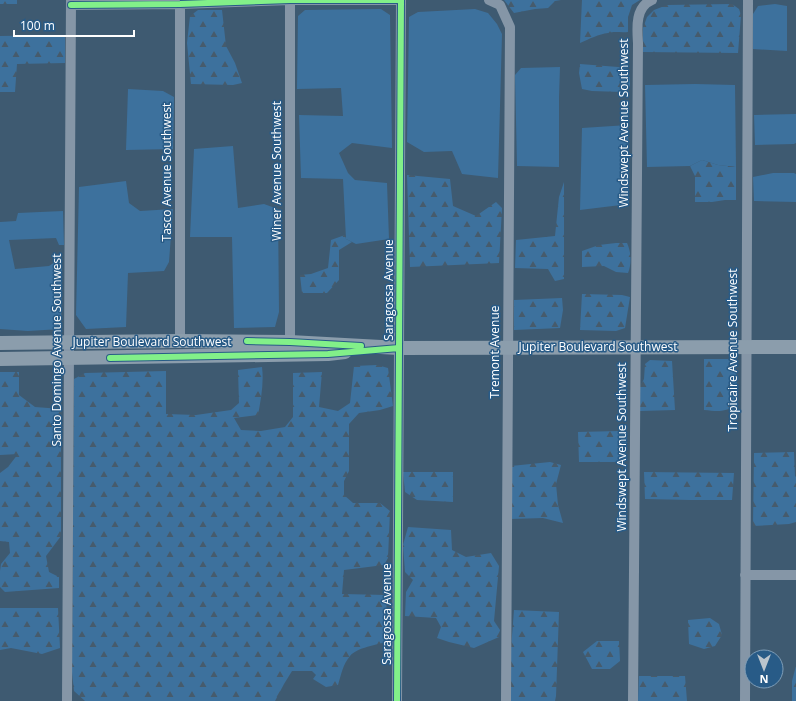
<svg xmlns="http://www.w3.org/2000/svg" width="796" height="701" viewBox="0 0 796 701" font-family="'Open Sans',sans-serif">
<defs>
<pattern id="forest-firs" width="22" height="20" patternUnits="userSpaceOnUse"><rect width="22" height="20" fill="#3d719d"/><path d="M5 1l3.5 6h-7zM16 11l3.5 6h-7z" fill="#465b6c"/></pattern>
</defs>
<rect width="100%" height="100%" fill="#3e5a71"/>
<!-- green -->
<path fill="#3d719d" d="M 775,4 L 787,6 L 787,51 L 753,49 L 753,14 L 758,6 Z
M 381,9 L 390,15 L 392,148 L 352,143 L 339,153 L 348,173 L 355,180 L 387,183 L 389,239 L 356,244 L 346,239 L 343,179 L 301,178 L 299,115 L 343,116 L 341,88 L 297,89 L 298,16 L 305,10 Z
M 475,9 L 488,13 L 497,24 L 502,34 L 498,178 L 462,174 L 452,151 L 424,152 L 407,142 L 409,17 L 418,12 Z
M 560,67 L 559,98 L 559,167 L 517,166 L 515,75 L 521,68 Z
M 695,84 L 735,85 L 736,167 L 718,165 L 702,160 L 690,166 L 647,167 L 645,85 Z
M 128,89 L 163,91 L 174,97 L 173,149 L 126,150 Z
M 796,114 L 796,143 L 794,144 L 755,145 L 754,115 Z
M 628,125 L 629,204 L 580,210 L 582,128 Z
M 233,146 L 238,208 L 264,204 L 278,209 L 279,312 L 275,327 L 234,328 L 232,237 L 190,237 L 194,149 Z
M 773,173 L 794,173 L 796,174 L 796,202 L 754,201 L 753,177 Z
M 126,181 L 129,203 L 140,211 L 173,209 L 169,262 L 164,271 L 128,273 L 126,327 L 86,329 L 76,315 L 79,187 Z
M 63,211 L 64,245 L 59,245 L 56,238 L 9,240 L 15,269 L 49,266 L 55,262 L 62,269 L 61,329 L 28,331 L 0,329 L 0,222 L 16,221 L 18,213 Z"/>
<!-- forest -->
<path fill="url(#forest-firs)" d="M 0,0 L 17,0 L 17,4 L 0,4 Z
M 504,0 L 561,0 L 555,1 L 548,8 L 535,9 L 514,13 Z
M 582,0 L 640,0 L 632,5 L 628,17 L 628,32 C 621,33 615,31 608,33 C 599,34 589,39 580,43 Z
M 732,4 L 739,9 L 741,15 L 738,53 L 643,52 L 643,28 L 647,17 L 654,10 L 667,5 Z
M 198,10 L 222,10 L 226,46 L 235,63 L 242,83 L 233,85 L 191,84 L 187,43 L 190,16 Z
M 65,35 L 65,63 L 17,64 L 15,92 L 0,92 L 0,36 Z
M 580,64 L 618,67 L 627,69 L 630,77 L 630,86 L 622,92 L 592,91 L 582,89 L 579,73 Z
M 702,160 L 718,165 L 736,167 L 736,200 L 725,200 L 712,202 L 695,202 L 695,176 L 690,166 Z
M 407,175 L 450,179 L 453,206 L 476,216 L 496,202 L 502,208 L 499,263 L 410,267 Z
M 564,182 L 564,279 L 555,281 L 548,269 L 515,268 L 516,240 L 555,236 L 559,197 Z
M 345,235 L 346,239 L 352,242 L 339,250 L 339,280 L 327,293 L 302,293 L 300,275 L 311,274 L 328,268 L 331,240 Z
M 616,243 L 627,243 C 631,252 632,263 628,273 L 616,272 L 604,266 L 582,267 L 582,251 L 599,245 Z
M 582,294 L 622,295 L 630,297 L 625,328 L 616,331 L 580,330 Z
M 562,298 L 563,310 L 560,328 L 514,330 L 514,300 Z
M 704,359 L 728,359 L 734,368 L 737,377 L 736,405 C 724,413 717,411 704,410 Z
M 650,360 L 672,361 L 675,410 L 640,411 L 640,387 L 644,379 L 645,364 Z
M 377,365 L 388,368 L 393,406 L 380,410 L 359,413 L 349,424 L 349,471 L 344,481 L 344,495 L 353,503 L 380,503 L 390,511 L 388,558 L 384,565 L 344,570 L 342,594 L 386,595 L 388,642 C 378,644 356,648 350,656 C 343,664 341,675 338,685 L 326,687 L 313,679 L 316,675 L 312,671 L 292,671 L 284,684 L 275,701 L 85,701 L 74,691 L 72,672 L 74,379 L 85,373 L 166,371 L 166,414 L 196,415 L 231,410 L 239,403 L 238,370 L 262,367 C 264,383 261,399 258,415 L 234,418 L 241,430 L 261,431 L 285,427 L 293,417 L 293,373 L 322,372 L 319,407 L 338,411 L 350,403 L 354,366 Z
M 0,372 L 19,372 L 19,395 L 35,407 L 61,409 L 61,536 L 46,556 L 49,572 L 59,577 L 59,588 L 5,592 L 0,587 L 0,571 L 1,564 L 10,553 L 9,542 L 0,541 L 0,473 L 8,467 L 18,454 L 0,455 Z
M 619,431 L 627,436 L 625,462 L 579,462 L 578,432 Z
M 794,452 L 795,477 L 796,476 L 796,522 L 789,524 L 753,526 L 754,453 Z
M 550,462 L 561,465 L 556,484 L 558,505 L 563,523 L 543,518 L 510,519 L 511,466 Z
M 403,472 L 453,472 L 453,502 L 417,500 L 405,492 Z
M 644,472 L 734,473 L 732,500 L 691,500 L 645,499 Z
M 408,527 L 451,530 L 452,550 L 466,557 L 491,553 L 499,566 L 494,621 L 500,630 L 499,637 L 474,648 L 449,642 L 437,638 L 441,627 L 436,618 L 405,616 L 406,592 L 413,580 L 405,572 L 403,545 Z
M 0,608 L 58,608 L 60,648 L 42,654 L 11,648 L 0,650 Z
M 514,610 L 559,612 L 556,696 L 555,701 L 510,701 L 511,649 Z
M 710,618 L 719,624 L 722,635 L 715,646 L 704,649 L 689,644 L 688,620 Z
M 597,641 L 619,641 L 620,661 L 610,669 L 592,669 L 583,652 Z
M 796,666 L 796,701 L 792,701 L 792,681 Z
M 639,676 L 685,676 L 687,701 L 638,701 Z"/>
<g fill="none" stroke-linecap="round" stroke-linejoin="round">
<!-- street -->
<path stroke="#8596a7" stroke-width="10" d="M 290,0 L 290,342
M 489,0 L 500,5 L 510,27 L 506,701
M 71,5 L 180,4 L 290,0 L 401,0 L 397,701
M 180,341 L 180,4
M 745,575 L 796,575
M 67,701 L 71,0
M 633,701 L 638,43 C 637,28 635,7 652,0
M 745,701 L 748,0"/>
<!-- secondary -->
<path stroke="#8b9dac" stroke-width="14" d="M 0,343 L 180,341 L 290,342 L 399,348 L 796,347
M 0,359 L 328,354 L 345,352"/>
<!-- cycleway casing -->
<g stroke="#285b87" stroke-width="8">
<path id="cycleway" d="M 71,5 L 180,4 L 290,0 L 401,0 L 397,701
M 247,341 L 290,342 L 361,346
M 110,358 L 328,354 L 399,348"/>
</g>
<!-- cycleway -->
<use href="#cycleway" stroke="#82f089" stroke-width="6"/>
</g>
<g text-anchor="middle" stroke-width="3" stroke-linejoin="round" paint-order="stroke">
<!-- street labels -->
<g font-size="12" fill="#fff" stroke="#285b87">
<text transform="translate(624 123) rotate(-90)" y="4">Windswept Avenue Southwest</text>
<text transform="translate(277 171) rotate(-90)" y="4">Winer Avenue Southwest</text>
<text transform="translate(167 172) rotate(-90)" y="4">Tasco Avenue Southwest</text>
<text transform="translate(389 290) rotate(-90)" y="4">Saragossa Avenue</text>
<text x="152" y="346">Jupiter Boulevard Southwest</text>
<text x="598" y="351">Jupiter Boulevard Southwest</text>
<text transform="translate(57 350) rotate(-90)" y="4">Santo Domingo Avenue Southwest</text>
<text transform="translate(733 350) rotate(-90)" y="4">Tropicaire Avenue Southwest</text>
<text transform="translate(495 352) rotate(-90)" y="4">Tremont Avenue</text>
<text transform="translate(622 447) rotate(-90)" y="4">Windswept Avenue Southwest</text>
<text transform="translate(387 614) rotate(-90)" y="4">Saragossa Avenue</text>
</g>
</g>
<!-- north arrow -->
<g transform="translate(764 669) rotate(180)"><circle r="19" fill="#285b87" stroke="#7e9db7"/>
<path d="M0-3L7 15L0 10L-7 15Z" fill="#bbc5cd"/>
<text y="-6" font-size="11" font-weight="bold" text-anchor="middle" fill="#ffffff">N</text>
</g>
<!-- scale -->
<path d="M14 30v6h120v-6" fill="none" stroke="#ffffff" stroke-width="2"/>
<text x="20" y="30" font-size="12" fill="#ffffff" stroke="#285b87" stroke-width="3" paint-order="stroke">100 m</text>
</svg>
